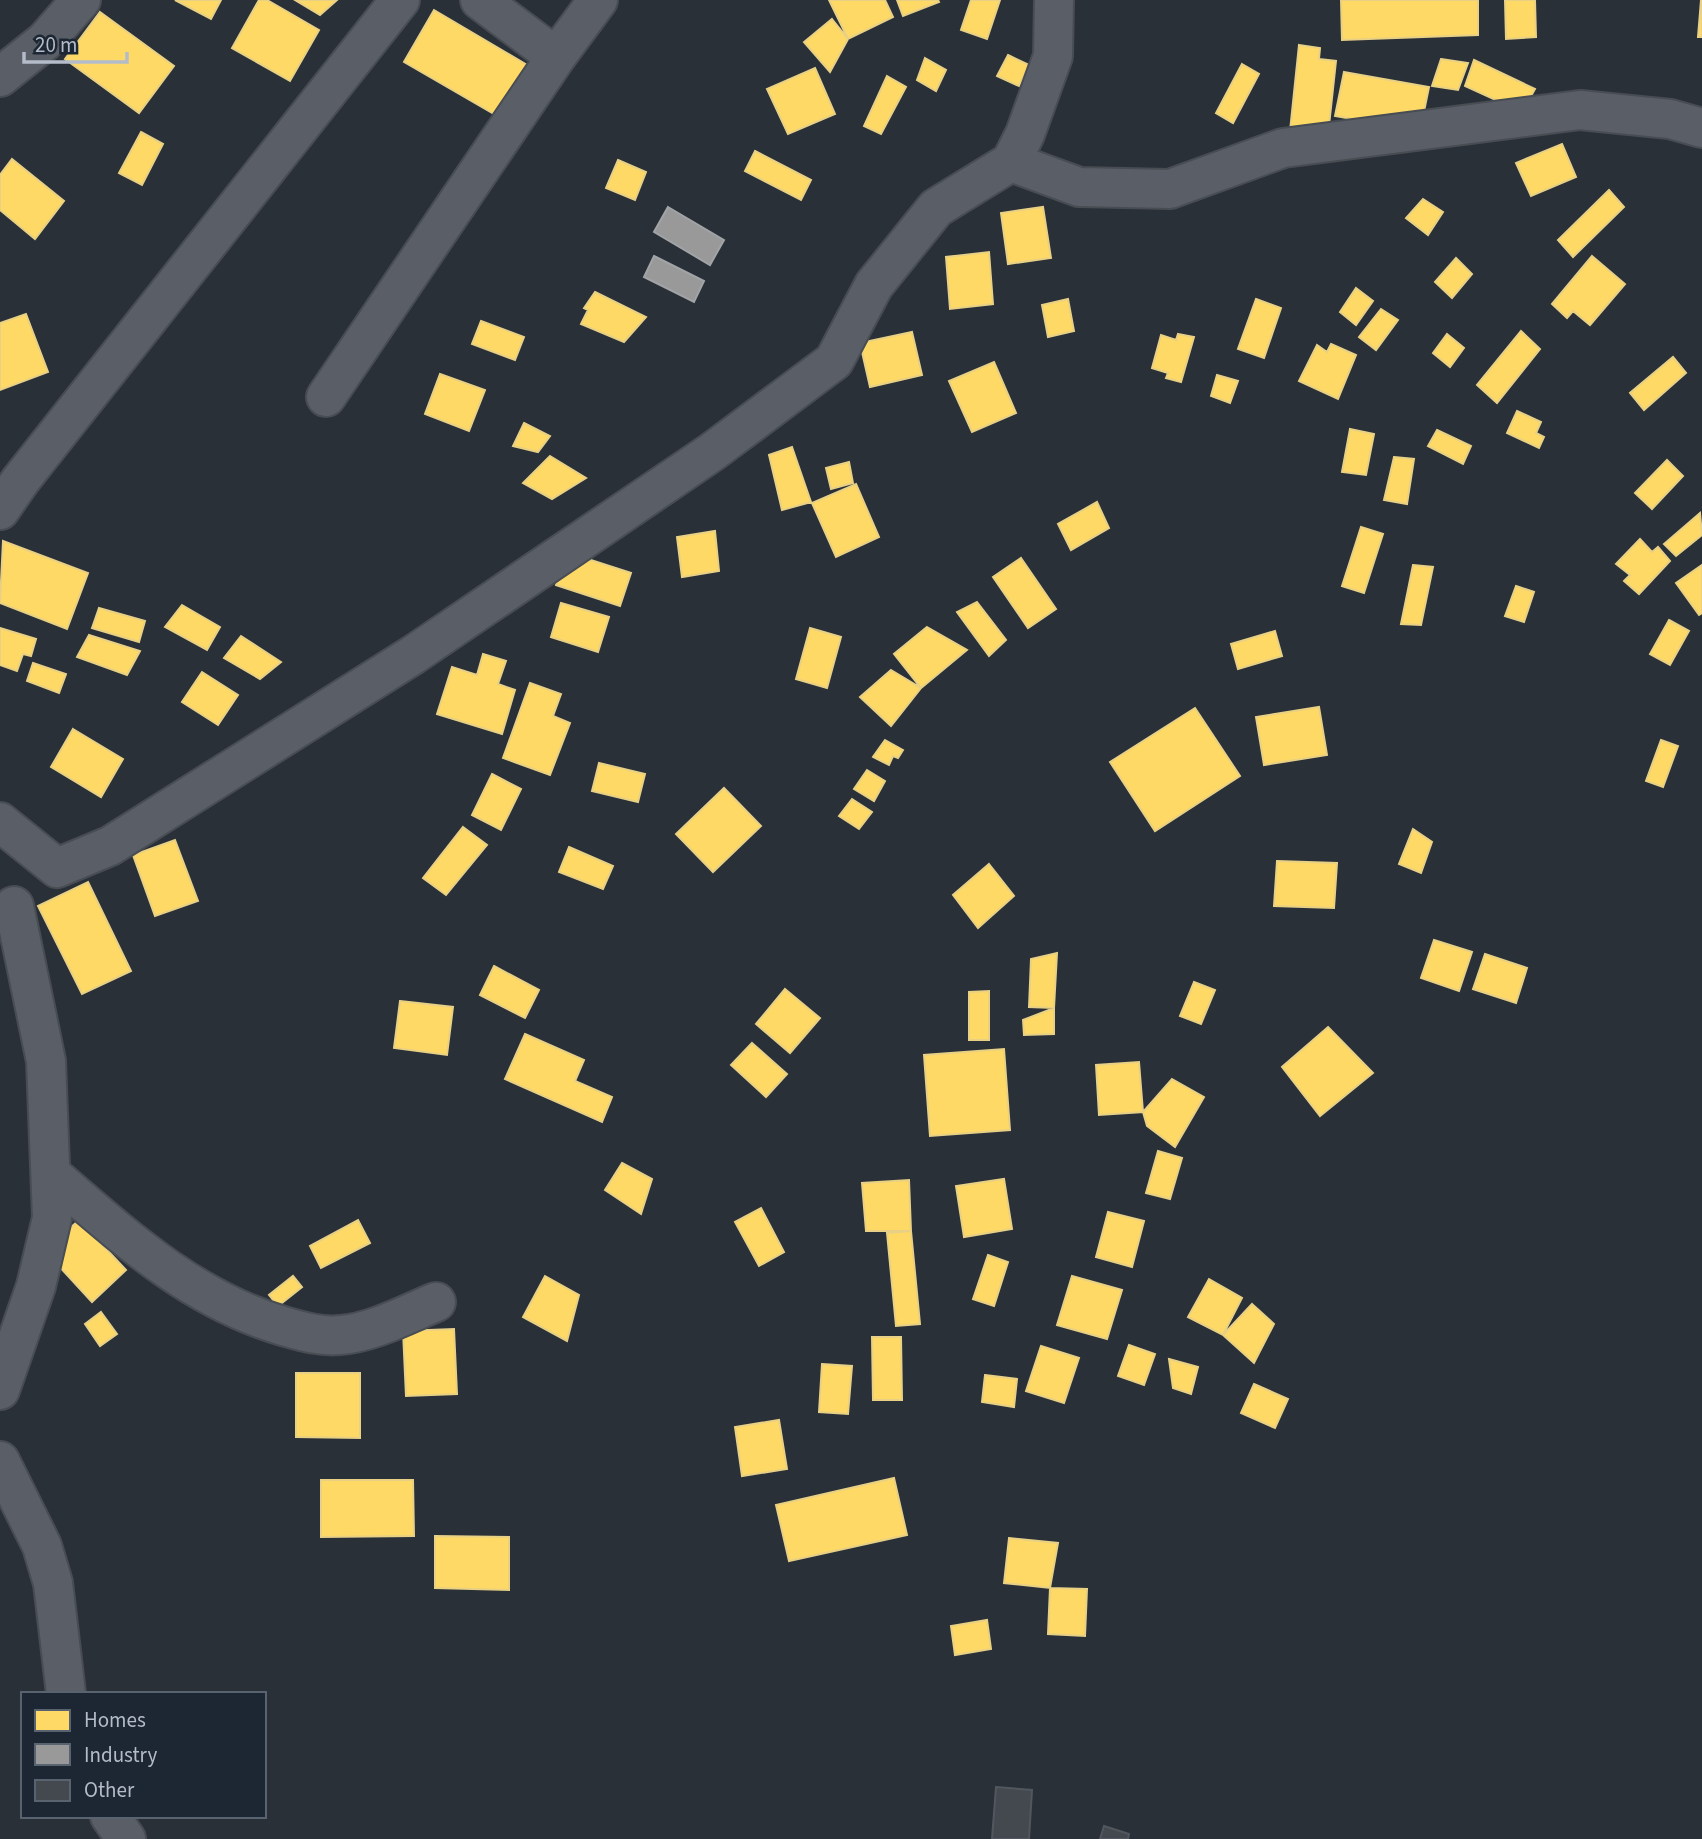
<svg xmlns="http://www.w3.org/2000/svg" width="1702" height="1839" viewBox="0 0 1702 1839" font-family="'Source Sans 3',sans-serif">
<rect width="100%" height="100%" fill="#2a3038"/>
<!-- homes -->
<path fill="#ffd966" stroke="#e8d084" stroke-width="2" d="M 175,0 L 221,0 L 211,19 Z
M 259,0 L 267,0 L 319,30 L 290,81 L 232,48 Z
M 295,0 L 337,0 L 320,15 Z
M 829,0 L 885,0 L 893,17 L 848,39 Z
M 897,0 L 938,0 L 939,2 L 903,16 Z
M 971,0 L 1000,0 L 987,39 L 961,30 Z
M 1341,0 L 1478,0 L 1478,35 L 1342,40 Z
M 1505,0 L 1535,0 L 1536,37 L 1506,39 Z
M 1701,0 L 1702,0 L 1702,37 L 1698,37 Z
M 434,10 L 529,66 L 499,117 L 404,62 Z
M 100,12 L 174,66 L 139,113 L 65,59 Z
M 832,19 L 848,39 L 830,72 L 804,42 Z
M 1299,45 L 1320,48 L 1319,59 L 1336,61 L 1328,135 L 1290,131 Z
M 1008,55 L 1029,65 L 1019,86 L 997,76 Z
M 925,58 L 946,70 L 936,91 L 917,80 Z
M 1441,59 L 1468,63 L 1458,90 L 1432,86 Z
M 1474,60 L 1535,89 L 1522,112 L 1465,86 Z
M 1242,64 L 1259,74 L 1233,123 L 1216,113 Z
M 815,68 L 835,114 L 788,134 L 767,89 Z
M 1344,72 L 1429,87 L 1420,131 L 1335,116 Z
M 887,76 L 906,87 L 881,134 L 864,126 Z
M 141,132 L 163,144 L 142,185 L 119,173 Z
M 1562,144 L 1576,177 L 1531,196 L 1516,163 Z
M 755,151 L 811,180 L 801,200 L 745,171 Z
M 12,159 L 64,201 L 35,239 L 0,210 L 0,175 Z
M 618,160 L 646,172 L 635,200 L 606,188 Z
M 1609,190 L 1624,207 L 1573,257 L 1558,240 Z
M 1423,199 L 1443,212 L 1428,235 L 1406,218 Z
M 1043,207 L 1051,258 L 1008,264 L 1001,213 Z
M 989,252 L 993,304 L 950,309 L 946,257 Z
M 1592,256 L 1625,284 L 1590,325 L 1573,311 L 1567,318 L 1552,304 Z
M 1456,258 L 1472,274 L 1452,298 L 1435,282 Z
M 1356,288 L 1373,301 L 1356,325 L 1340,312 Z
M 595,292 L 646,317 L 624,342 L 581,324 L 588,310 L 584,308 Z
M 1068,299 L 1074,331 L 1048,337 L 1042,305 Z
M 1256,299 L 1281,308 L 1264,358 L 1238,349 Z
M 1381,309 L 1398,320 L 1376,350 L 1359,337 Z
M 26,314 L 48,372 L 0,390 L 0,323 Z
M 481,321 L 524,337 L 515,360 L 472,344 Z
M 1521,331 L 1540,349 L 1497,403 L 1477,385 Z
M 912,332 L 922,375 L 870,387 L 860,343 Z
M 1178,334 L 1194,337 L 1181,382 L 1166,378 L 1168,373 L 1152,368 L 1161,335 L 1176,340 Z
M 1447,334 L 1464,348 L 1450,367 L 1433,353 Z
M 1331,344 L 1356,355 L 1338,399 L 1299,381 L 1317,345 L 1327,352 Z
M 1673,357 L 1686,373 L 1644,410 L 1630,393 Z
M 994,362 L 1016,413 L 972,432 L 949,381 Z
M 440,374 L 485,390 L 469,431 L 425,414 Z
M 1217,375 L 1238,381 L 1230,403 L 1211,396 Z
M 1517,411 L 1541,422 L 1536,433 L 1544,437 L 1539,448 L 1507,433 Z
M 524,423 L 550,436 L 538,452 L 513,446 Z
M 1350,429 L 1374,434 L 1366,475 L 1342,472 Z
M 1437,430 L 1471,446 L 1463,464 L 1428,446 Z
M 792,447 L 811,502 L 782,510 L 769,455 Z
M 550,456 L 586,478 L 552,499 L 523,483 Z
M 1394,457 L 1414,459 L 1407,504 L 1384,500 Z
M 1667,460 L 1683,476 L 1652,509 L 1635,493 Z
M 849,462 L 853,483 L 831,489 L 826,468 Z
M 856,484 L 879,537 L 836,557 L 812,503 Z
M 1097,502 L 1109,528 L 1071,550 L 1058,524 Z
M 1700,513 L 1702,535 L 1676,556 L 1664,544 Z
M 1361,527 L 1383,534 L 1364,593 L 1342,586 Z
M 715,531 L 719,571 L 682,577 L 677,537 Z
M 1640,539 L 1652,552 L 1658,547 L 1670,561 L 1639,594 L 1624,581 L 1630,575 L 1616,564 Z
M 3,541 L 88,573 L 67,629 L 0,603 Z
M 566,552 L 631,573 L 620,606 L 556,585 Z
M 1021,558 L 1056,609 L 1028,628 L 993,577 Z
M 1413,565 L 1433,567 L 1421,625 L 1401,624 Z
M 1702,565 L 1702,613 L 1699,615 L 1676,583 Z
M 1516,586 L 1534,592 L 1524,622 L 1505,616 Z
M 977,602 L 1006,640 L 989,656 L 957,612 Z
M 561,603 L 609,617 L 598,652 L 551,637 Z
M 182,605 L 220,627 L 207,650 L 165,627 Z
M 99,608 L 145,621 L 139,642 L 92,628 Z
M 1669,620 L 1689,631 L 1670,665 L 1650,654 Z
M 927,627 L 967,650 L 921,688 L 894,654 Z
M 0,628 L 36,639 L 31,656 L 23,654 L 17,671 L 0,665 Z
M 810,628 L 841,637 L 827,688 L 796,679 Z
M 1275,631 L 1282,656 L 1238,669 L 1231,644 Z
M 89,635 L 140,651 L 127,675 L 77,657 Z
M 241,636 L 281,662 L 260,679 L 224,658 Z
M 483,654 L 506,661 L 498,684 L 515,690 L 502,734 L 437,714 L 452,667 L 477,675 Z
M 33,663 L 66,674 L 59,693 L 27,681 Z
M 891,670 L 921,688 L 891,726 L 860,697 Z
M 202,672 L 238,695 L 218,725 L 182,702 Z
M 530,683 L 561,694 L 553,716 L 570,723 L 550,775 L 503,758 Z
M 1319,707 L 1327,755 L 1264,765 L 1256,717 Z
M 1195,708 L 1240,776 L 1155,831 L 1110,762 Z
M 73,729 L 123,759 L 101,797 L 51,767 Z
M 885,740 L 903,750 L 898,758 L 893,756 L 889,765 L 873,757 Z
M 1661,740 L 1678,746 L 1663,787 L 1646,781 Z
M 599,763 L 645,774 L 638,802 L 592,791 Z
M 867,770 L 885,781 L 874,801 L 854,789 Z
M 492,774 L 521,789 L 501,830 L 472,815 Z
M 724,788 L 761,826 L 713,872 L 676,834 Z
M 852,799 L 872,812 L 859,829 L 839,816 Z
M 463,827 L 487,845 L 446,895 L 423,878 Z
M 1413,829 L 1432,842 L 1421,873 L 1399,864 Z
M 175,840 L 198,901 L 155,916 L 133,855 Z
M 569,847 L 613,866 L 603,889 L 559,872 Z
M 1277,861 L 1337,863 L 1334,908 L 1274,906 Z
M 989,864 L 1014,896 L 978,928 L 953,895 Z
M 88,882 L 131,971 L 82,994 L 38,906 Z
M 1434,940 L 1472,952 L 1459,991 L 1421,978 Z
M 1057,953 L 1054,1008 L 1029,1007 L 1031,959 Z
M 1485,954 L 1527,968 L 1516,1003 L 1473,989 Z
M 494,966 L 539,990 L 525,1018 L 480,995 Z
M 1194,982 L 1215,990 L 1201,1024 L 1180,1016 Z
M 785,989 L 820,1018 L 790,1053 L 756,1024 Z
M 989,991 L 989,1040 L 969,1040 L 969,992 Z
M 400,1001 L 453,1007 L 447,1055 L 394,1048 Z
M 1054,1008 L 1054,1034 L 1024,1035 L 1023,1020 Z
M 1328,1027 L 1373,1073 L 1320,1116 L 1282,1067 Z
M 525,1034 L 584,1060 L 575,1081 L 612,1097 L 602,1122 L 505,1079 Z
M 752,1043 L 787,1074 L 766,1097 L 731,1065 Z
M 1004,1049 L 1010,1130 L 930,1136 L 924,1055 Z
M 1139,1062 L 1143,1112 L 1099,1115 L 1096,1065 Z
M 1172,1079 L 1204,1097 L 1175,1147 L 1147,1126 L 1143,1112 Z
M 1158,1151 L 1182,1158 L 1170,1199 L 1146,1193 Z
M 622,1163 L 652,1179 L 641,1214 L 605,1190 Z
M 1004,1179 L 1012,1229 L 964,1237 L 956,1186 Z
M 909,1180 L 911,1231 L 866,1231 L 862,1183 Z
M 761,1208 L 784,1252 L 759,1266 L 735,1222 Z
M 1108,1212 L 1144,1221 L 1132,1267 L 1096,1257 Z
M 79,1220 L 126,1270 L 92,1302 L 45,1251 Z
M 358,1220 L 370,1243 L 321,1268 L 310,1246 Z
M 911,1231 L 920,1324 L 896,1326 L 887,1233 Z
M 988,1255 L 1008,1262 L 994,1306 L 973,1299 Z
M 293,1276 L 302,1287 L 278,1306 L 269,1295 Z
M 545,1276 L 579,1295 L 567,1341 L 523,1317 Z
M 1072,1276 L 1122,1290 L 1107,1339 L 1057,1325 Z
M 1209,1279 L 1242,1298 L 1223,1335 L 1188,1317 Z
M 1252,1304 L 1274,1324 L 1254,1363 L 1223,1335 Z
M 101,1312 L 117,1334 L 100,1346 L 85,1324 Z
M 454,1329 L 457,1394 L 406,1396 L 403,1331 Z
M 872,1337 L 901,1337 L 902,1400 L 873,1400 Z
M 1129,1345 L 1155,1354 L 1144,1385 L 1118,1376 Z
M 1041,1346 L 1079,1358 L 1064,1403 L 1026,1391 Z
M 1169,1359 L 1198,1367 L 1191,1394 L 1173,1388 Z
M 822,1364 L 852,1366 L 848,1414 L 819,1412 Z
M 296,1373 L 360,1373 L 360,1438 L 296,1437 Z
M 985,1375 L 1017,1379 L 1014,1407 L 982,1402 Z
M 1254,1384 L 1288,1399 L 1275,1428 L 1241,1413 Z
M 779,1420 L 787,1469 L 742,1476 L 735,1427 Z
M 894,1478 L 907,1535 L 789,1561 L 776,1505 Z
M 321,1480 L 413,1480 L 414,1536 L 321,1537 Z
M 435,1536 L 509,1537 L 509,1590 L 435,1588 Z
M 1009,1538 L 1058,1543 L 1050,1588 L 1004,1583 Z
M 1050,1588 L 1087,1589 L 1085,1636 L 1048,1634 Z
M 987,1620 L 991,1649 L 955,1655 L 951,1626 Z"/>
<!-- industry -->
<path fill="#999" stroke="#a1a4a7" stroke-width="2" d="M 668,207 L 724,240 L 710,265 L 654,232 Z
M 654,256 L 704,281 L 694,302 L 644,277 Z"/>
<!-- building -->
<path fill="#444950" stroke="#52575f" stroke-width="2" d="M 996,1787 L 1032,1790 L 1029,1839 L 992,1839 Z
M 1104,1826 L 1129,1834 L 1128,1839 L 1100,1839 Z"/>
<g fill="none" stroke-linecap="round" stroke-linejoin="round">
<!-- minor casing -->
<g stroke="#484c53" stroke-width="42">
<path id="minor" d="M 480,0 L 556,57 L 598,0
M 0,77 L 45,41 L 81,0
M 1011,162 L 1079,187 L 1170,189 L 1283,148 L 1580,110 L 1670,119 L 1702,128
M 326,397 L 556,57
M 0,510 L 20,481 L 400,0
M 0,822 L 57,868 L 110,846 L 413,655 L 712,452 L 834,361 L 874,285 L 936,208 L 1011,162 L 1025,134 L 1053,56 L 1054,0
M 52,1175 C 123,1236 191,1299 283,1326 C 301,1331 320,1337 340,1335 C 372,1333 407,1314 436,1302
M 0,1390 L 36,1286 L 52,1218 L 46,1061 L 14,906
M 0,1461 L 42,1546 L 53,1583 L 66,1694
M 110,1816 L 126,1839"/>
</g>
<!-- minor -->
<use href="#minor" stroke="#5a5e66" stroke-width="38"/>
</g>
<!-- legend -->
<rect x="21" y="1692" width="245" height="126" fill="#1d2633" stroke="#59626f" stroke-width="2"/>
<rect x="35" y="1710" width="35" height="21" fill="#ffd966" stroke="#59626f" stroke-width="2"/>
<text x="84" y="1727" font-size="21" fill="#b4bcc9">Homes</text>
<rect x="35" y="1744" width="35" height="21" fill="#999999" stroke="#59626f" stroke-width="2"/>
<text x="84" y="1762" font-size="21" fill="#b4bcc9">Industry</text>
<rect x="35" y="1780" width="35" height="21" fill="#444950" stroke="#59626f" stroke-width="2"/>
<text x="84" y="1797" font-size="21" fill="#b4bcc9">Other</text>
<!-- scale -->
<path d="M24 52v10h103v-10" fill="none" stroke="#b4bcc9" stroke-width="3.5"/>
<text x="35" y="52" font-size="21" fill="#b4bcc9" stroke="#1d2633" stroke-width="5" paint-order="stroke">20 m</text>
</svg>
